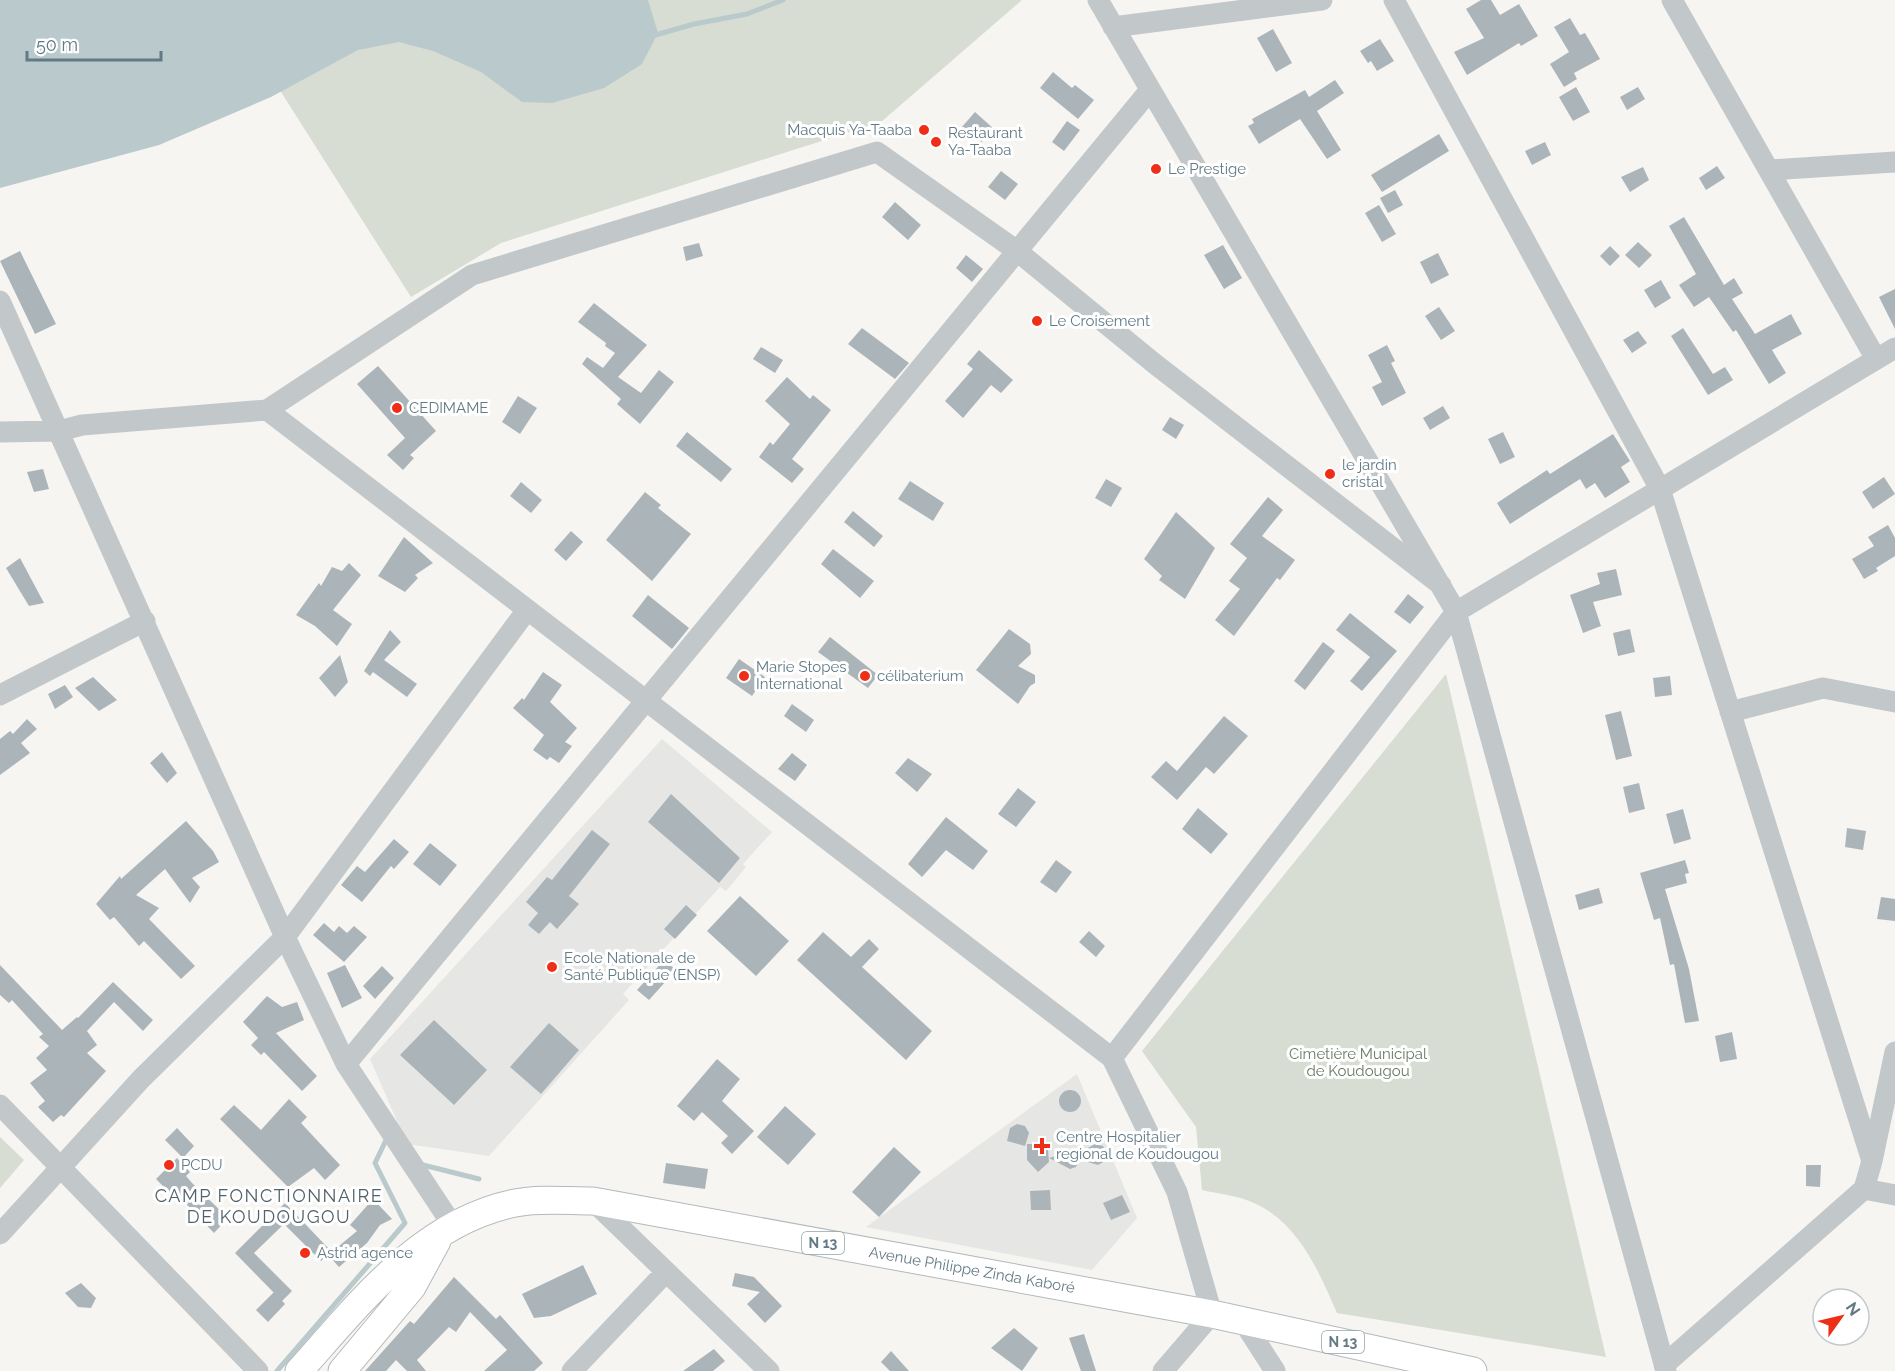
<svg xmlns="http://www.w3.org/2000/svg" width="1895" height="1371" viewBox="0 0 1895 1371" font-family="Raleway,sans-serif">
<rect width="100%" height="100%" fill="#f6f5f1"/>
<!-- built -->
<path fill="#e6e7e5" d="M 662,739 L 772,832 L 743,864 L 746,867 L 726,891 L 720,887 L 623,994 L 629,1000 L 489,1156 L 407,1144 L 370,1059 Z
M 1077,1074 L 1137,1218 L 1092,1270 L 866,1227 Z"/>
<!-- green -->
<path fill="#d7ddd2" d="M 403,0 L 1022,0 L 881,122 L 501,243 L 411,297 L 276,84 Z
M 1446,674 L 1606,1357 L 1337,1313 C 1319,1272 1299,1224 1256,1204 C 1241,1196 1219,1194 1202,1190 L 1196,1127 L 1142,1051 Z
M 0,1137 L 24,1160 L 0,1188 Z"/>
<!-- water -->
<path fill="#b9c9cc" d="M 0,0 L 648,0 L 658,33 L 642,64 L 604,88 L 552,103 L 522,102 L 481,72 L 433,51 L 399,42 L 358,50 L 271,97 L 159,145 L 0,188 Z"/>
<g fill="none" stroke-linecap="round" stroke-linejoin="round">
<!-- stream -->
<path stroke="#b9c9cc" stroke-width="5" d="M 652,36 L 694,24 L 747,14 L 783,0
M 419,1164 L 479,1179
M 277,1371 L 405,1223 L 375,1163 L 388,1136"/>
</g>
<!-- building -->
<path fill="#abb5b9" d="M 1481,0 L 1491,0 L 1500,15 L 1519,4 L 1538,36 L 1521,46 L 1519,43 L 1467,75 L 1454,52 L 1484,38 L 1466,9 Z
M 1570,18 L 1580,35 L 1585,33 L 1600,59 L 1574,73 L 1577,79 L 1564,87 L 1550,64 L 1569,52 L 1554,27 Z
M 1273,29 L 1292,63 L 1276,72 L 1257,38 Z
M 1380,39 L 1394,61 L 1377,71 L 1371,61 L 1368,63 L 1360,51 Z
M 1053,72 L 1072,88 L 1075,85 L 1094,100 L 1078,119 L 1040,88 Z
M 1335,80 L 1344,93 L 1317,111 L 1341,150 L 1327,159 L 1300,119 L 1259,144 L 1248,126 L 1254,123 L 1252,119 L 1305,90 L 1309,97 Z
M 1576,87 L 1590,112 L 1573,121 L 1559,97 Z
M 1638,87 L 1645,99 L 1627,110 L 1620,97 Z
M 975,112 L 994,129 L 980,144 L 961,128 Z
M 1067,121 L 1080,130 L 1064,151 L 1052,142 Z
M 1439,134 L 1449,151 L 1382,192 L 1371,175 Z
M 1545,142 L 1551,155 L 1532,165 L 1525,151 Z
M 1717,166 L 1725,178 L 1706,190 L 1699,178 Z
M 1643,167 L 1649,180 L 1630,192 L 1621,177 Z
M 1001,171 L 1018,184 L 1005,200 L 988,187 Z
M 1395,190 L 1403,205 L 1388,213 L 1380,198 Z
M 895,202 L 921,225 L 908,240 L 882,217 Z
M 1379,205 L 1396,234 L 1382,242 L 1365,213 Z
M 1684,217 L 1724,285 L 1734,278 L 1743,293 L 1732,299 L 1755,334 L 1791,314 L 1802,334 L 1772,350 L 1786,373 L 1769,384 L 1736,330 L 1733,332 L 1709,297 L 1694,307 L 1679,285 L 1696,274 L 1669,226 Z
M 1638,242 L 1652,255 L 1639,268 L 1625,255 Z
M 699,243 L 703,256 L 686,261 L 683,247 Z
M 1223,245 L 1242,278 L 1224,289 L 1204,255 Z
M 1610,246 L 1620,256 L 1610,266 L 1600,256 Z
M 20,251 L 56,324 L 35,334 L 0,261 Z
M 1438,253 L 1449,275 L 1431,284 L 1420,262 Z
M 966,255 L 983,269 L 972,282 L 956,268 Z
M 1661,280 L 1671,298 L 1655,308 L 1644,290 Z
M 1895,289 L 1895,329 L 1879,297 Z
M 594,303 L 647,345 L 618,377 L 641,393 L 659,370 L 674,382 L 640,424 L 617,404 L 621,399 L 582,364 L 587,357 L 603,368 L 615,353 L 605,346 L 606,343 L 578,322 Z
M 1439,307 L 1455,331 L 1441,340 L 1425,316 Z
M 862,328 L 909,363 L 895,379 L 848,344 Z
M 1683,328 L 1713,374 L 1725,367 L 1733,380 L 1708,395 L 1671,336 Z
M 1638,331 L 1647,343 L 1632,353 L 1623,340 Z
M 1387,345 L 1395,361 L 1391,363 L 1406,393 L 1382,406 L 1372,387 L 1382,382 L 1368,355 Z
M 761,347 L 783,360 L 775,373 L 753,359 Z
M 979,350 L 1013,380 L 1001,393 L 991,385 L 963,418 L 945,401 L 973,369 L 967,364 Z
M 378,366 L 436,431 L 410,455 L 414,458 L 403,470 L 387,455 L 405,438 L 357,384 Z
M 787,377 L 810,399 L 813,395 L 831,410 L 792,459 L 804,469 L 792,483 L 759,457 L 770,442 L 773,445 L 790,424 L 765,401 Z
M 518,396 L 537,408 L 520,434 L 502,422 Z
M 1443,406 L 1450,418 L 1430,430 L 1423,418 Z
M 1170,417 L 1184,425 L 1176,439 L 1162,430 Z
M 687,432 L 732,469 L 721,482 L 676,446 Z
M 1503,432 L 1515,457 L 1500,464 L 1488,439 Z
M 1613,434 L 1630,461 L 1621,467 L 1630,482 L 1605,498 L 1595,483 L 1586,489 L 1580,479 L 1510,524 L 1497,503 L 1547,470 L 1550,474 Z
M 43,469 L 49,489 L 34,492 L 27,472 Z
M 1884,477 L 1895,494 L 1873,509 L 1862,492 Z
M 1106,479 L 1122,488 L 1111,507 L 1095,498 Z
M 910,481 L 944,503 L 933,521 L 898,499 Z
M 521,482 L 542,500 L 531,513 L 510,496 Z
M 645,492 L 661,505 L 658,508 L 691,534 L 652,581 L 606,540 Z
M 1268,497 L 1283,510 L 1262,536 L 1295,560 L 1280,580 L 1277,578 L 1234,636 L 1215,620 L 1240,589 L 1229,581 L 1247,558 L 1230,544 Z
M 853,511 L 883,536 L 874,547 L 844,522 Z
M 1176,512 L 1215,548 L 1185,599 L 1159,580 L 1162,576 L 1144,559 Z
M 1888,525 L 1895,538 L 1895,556 L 1876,568 L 1878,571 L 1864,579 L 1852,559 L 1874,546 L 1868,537 Z
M 571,531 L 583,542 L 566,561 L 554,550 Z
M 404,537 L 433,563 L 415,575 L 418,578 L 405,592 L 378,576 Z
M 833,549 L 874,581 L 860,598 L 821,564 Z
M 20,558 L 44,603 L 29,606 L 6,568 Z
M 349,563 L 361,575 L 333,610 L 352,624 L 337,646 L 315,626 L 296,615 L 319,583 L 321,586 L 332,567 L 342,571 Z
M 1616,569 L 1622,595 L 1593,602 L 1601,626 L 1583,633 L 1570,595 L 1600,584 L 1597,573 Z
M 1408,594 L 1424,607 L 1410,624 L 1394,612 Z
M 648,595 L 689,628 L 672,649 L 632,616 Z
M 1350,613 L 1397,651 L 1362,691 L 1350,681 L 1370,657 L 1336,630 Z
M 1009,629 L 1030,644 L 1031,654 L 1018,666 L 1035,675 L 1035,683 L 1030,686 L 1018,704 L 976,670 Z
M 1630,629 L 1635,652 L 1618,656 L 1613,633 Z
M 390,630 L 401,642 L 384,660 L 417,684 L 407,697 L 373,672 L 370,676 L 364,671 Z
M 830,637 L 878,675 L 868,688 L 818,652 Z
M 1323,642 L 1335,651 L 1305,690 L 1294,681 Z
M 340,655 L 348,682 L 335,697 L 319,678 Z
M 739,659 L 765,677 L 752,696 L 726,678 Z
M 543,672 L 562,685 L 550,702 L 577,728 L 565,742 L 572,746 L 559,763 L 550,757 L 547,760 L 533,750 L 544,735 L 513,708 L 522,698 L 524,700 Z
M 1670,676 L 1672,695 L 1655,697 L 1653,678 Z
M 93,677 L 117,700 L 99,711 L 75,688 Z
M 65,685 L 73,697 L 55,709 L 48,694 Z
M 792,704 L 814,720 L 806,732 L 784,716 Z
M 1621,711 L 1632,756 L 1616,760 L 1605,715 Z
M 1224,716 L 1248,736 L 1214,774 L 1206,767 L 1177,800 L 1151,777 L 1166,761 L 1177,771 Z
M 27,719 L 37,729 L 21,743 L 30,753 L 0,775 L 0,739 L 10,731 L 13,734 Z
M 162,752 L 177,773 L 167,783 L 150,763 Z
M 792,753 L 807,765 L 795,781 L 778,769 Z
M 908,758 L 932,774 L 917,792 L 895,773 Z
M 1639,783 L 1645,809 L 1629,813 L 1623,787 Z
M 1018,788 L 1036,802 L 1016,827 L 998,814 Z
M 671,794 L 740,858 L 719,883 L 648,822 Z
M 1198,808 L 1228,834 L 1211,854 L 1182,829 Z
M 1683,809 L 1691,839 L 1674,844 L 1666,814 Z
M 946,817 L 988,851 L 973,870 L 946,850 L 922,877 L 908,864 Z
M 186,821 L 213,851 L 219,862 L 192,878 L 200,887 L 190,903 L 165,869 L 136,895 L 159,908 L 149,919 L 195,966 L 181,979 L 144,941 L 139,946 L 114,917 L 110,920 L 96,904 L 120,876 L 121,879 Z
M 1847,828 L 1866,831 L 1863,850 L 1845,847 Z
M 592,830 L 610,844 L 569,896 L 579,904 L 557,929 L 550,922 L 539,934 L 528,925 L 538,913 L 526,902 L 547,877 L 552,880 Z
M 394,839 L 409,852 L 394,869 L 391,866 L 362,902 L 341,885 L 357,866 L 365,872 Z
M 430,843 L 457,865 L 440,886 L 413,864 Z
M 1056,860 L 1072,872 L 1056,893 L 1040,882 Z
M 1685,860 L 1689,873 L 1685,874 L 1687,883 L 1665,889 L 1689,969 L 1699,1021 L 1685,1023 L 1674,964 L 1670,965 L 1660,918 L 1654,920 L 1640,873 Z
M 1599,888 L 1603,903 L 1579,910 L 1575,895 Z
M 740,896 L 789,941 L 756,976 L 707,931 Z
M 1881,897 L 1895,899 L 1895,921 L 1877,919 Z
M 686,905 L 697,915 L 675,939 L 664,929 Z
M 324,923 L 334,932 L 339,926 L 347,933 L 354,926 L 367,937 L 344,962 L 313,935 Z
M 1089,931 L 1105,946 L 1096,957 L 1079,942 Z
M 823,932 L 851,957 L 869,939 L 879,949 L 862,967 L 932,1031 L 906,1060 L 797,960 Z
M 664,960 L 676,970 L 649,1000 L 637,990 Z
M 0,965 L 62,1030 L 77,1017 L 78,1018 L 113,982 L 153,1020 L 143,1031 L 114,1002 L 87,1031 L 97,1045 L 87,1053 L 106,1071 L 64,1117 L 61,1115 L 53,1122 L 38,1107 L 45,1101 L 30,1083 L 47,1070 L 36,1058 L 49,1046 L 39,1037 L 43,1034 L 12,1000 L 9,1003 L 0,995 Z
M 345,965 L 362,998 L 342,1008 L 327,973 Z
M 382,966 L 394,978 L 375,999 L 363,986 Z
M 267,996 L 282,1007 L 297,1002 L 304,1020 L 276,1033 L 317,1076 L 302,1091 L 264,1052 L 261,1055 L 251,1045 L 258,1038 L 243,1022 Z
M 434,1020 L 487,1070 L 454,1105 L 400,1055 Z
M 549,1023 L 579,1050 L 541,1094 L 510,1067 Z
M 1732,1032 L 1737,1059 L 1720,1062 L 1715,1036 Z
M 717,1059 L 740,1079 L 722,1101 L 754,1131 L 732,1154 L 721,1143 L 728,1136 L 702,1112 L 694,1121 L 677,1106 Z
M1059 1101a11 11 0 1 1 22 0a11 11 0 1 1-22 0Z
M 289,1099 L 307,1117 L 301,1123 L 340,1165 L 325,1180 L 314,1168 L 288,1187 L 220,1119 L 234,1105 L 261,1130 Z
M 785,1106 L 816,1134 L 788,1165 L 757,1137 Z
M 1017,1124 L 1025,1126 L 1029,1133 L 1025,1146 L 1007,1141 L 1010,1128 Z
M 177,1128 L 194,1146 L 183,1158 L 165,1140 Z
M 1027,1144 L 1044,1144 L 1048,1149 L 1049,1162 L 1038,1172 L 1027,1160 Z
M 1095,1144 L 1103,1146 L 1107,1153 L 1105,1161 L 1098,1165 L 1084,1161 L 1088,1148 Z
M 894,1147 L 921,1172 L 879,1217 L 852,1192 Z
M 1071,1151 L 1081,1157 L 1076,1167 L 1070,1169 L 1049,1158 Z
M 177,1158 L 190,1172 L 186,1176 L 192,1183 L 228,1218 L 214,1233 L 173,1190 L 170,1193 L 156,1179 Z
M 666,1163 L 708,1169 L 705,1189 L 663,1183 Z
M 1806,1165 L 1821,1165 L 1820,1187 L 1806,1186 Z
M 1050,1190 L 1051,1210 L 1031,1210 L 1030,1191 Z
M 1122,1195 L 1130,1212 L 1111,1220 L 1103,1203 Z
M 373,1199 L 392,1219 L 380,1225 L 367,1243 L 339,1267 L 328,1255 L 357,1231 L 350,1225 Z
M 285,1203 L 331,1251 L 321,1261 L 284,1224 L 254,1253 L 292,1291 L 282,1301 L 235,1253 Z
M 583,1265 L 597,1294 L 551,1316 L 534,1318 L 522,1294 Z
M 735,1273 L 754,1277 L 782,1306 L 765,1323 L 747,1304 L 760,1292 L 732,1286 Z
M 454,1277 L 496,1319 L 500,1315 L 543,1363 L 534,1371 L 484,1371 L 507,1350 L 470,1312 L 456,1332 L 449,1327 L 417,1360 L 426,1371 L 407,1371 L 396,1360 L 386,1371 L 365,1371 L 410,1321 L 414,1324 Z
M 81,1283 L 96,1298 L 91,1308 L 78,1307 L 65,1293 Z
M 274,1292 L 285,1304 L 268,1322 L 256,1310 Z
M 1014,1328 L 1038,1348 L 1022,1371 L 991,1348 Z
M 1084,1334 L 1096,1371 L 1081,1371 L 1069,1338 Z
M 714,1349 L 725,1361 L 713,1371 L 683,1371 Z
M 891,1351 L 909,1371 L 890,1371 L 881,1362 Z"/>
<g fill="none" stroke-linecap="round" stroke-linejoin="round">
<!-- major casing -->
<g stroke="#b3b9bc" stroke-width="29">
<path id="major" d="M 299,1371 C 360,1303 421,1222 515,1203 C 540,1198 567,1201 593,1201 L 1212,1314 L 1473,1371
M 342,1371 L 412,1287 L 437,1241"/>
</g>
<!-- minor -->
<path stroke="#c2c7ca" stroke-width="21" d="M 1098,0 L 1456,612 L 1666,1371
M 1394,0 L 1660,489 L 1872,1161
M 1672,0 L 1876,359
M 1113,27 L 1322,0
M 1769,170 L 1895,162
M 0,301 L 285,937 L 346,1064 L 453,1226
M 267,410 L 1112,1058 L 1177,1192 L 1212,1314 L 1163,1371
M 0,432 L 59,431 L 82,425 L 267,410 L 472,275 L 877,152 L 1017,251 L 1155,364 L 1441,585
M 0,695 L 145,621
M 1730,712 L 1823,688 L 1895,702
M 1112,1058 L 1456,612 L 1895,348
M 346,1064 L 1150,90
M 0,1105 L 258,1371
M 1864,1189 L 1895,1195
M 593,1201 L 769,1371
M 0,1234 L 141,1079 L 285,937 L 527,610
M 1243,1321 L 1275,1371
M 1664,1365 L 1864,1189 L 1872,1161 L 1895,1052
M 572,1371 L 666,1272"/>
<!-- major -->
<use href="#major" stroke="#fff" stroke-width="27"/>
</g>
<!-- markers -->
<g fill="#ef2e18" stroke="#fff" stroke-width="2">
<circle cx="924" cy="130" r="6"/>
<circle cx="936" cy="142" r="6"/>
<circle cx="1156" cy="169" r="6"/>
<circle cx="1037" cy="321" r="6"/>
<circle cx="397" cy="408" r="6"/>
<circle cx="1330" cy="474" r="6"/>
<circle cx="744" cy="676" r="6"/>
<circle cx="865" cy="676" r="6"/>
<circle cx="552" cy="967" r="6"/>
<path d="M1039 1137h6v6h6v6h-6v6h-6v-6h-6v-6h6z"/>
<circle cx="169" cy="1165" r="6"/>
<circle cx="305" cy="1253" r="6"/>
</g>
<g text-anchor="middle" stroke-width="6" stroke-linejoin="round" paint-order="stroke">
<!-- shield labels -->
<g fill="#fff" stroke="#91a2aa" stroke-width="1.5">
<rect x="802" y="1232" width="42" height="22" rx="4.5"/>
<rect x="1322" y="1331" width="42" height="22" rx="4.5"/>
</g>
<g font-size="14" font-weight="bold" fill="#627a85">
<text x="823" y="1248">N 13</text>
<text x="1343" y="1347">N 13</text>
</g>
<!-- poi labels -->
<g font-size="15" fill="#627a85" stroke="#fff" text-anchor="start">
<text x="912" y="135" text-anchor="end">Macquis Ya-Taaba</text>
<text x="948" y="138">Restaurant<tspan x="948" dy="17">Ya-Taaba</tspan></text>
<text x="1168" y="174">Le Prestige</text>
<text x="1049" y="326">Le Croisement</text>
<text x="409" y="413">CEDIMAME</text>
<text x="1342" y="470">le jardin<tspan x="1342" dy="17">cristal</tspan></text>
<text x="756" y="672">Marie Stopes<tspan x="756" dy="17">International</tspan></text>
<text x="877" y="681">célibaterium</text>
<text x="564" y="963">Ecole Nationale de<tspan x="564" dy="17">Santé Publique (ENSP)</tspan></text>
<text x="1056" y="1142">Centre Hospitalier<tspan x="1056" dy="17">regional de Koudougou</tspan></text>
<text x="181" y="1170">PCDU</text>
<text x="317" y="1258">Astrid agence</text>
</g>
<!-- park labels -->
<g font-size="15" fill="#6a7b61" stroke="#fff">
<text x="1358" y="1059">Cimetière Municipal<tspan x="1358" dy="17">de Koudougou</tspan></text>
</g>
<!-- street labels -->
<g font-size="15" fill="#627a85" stroke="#fff">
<text transform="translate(972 1270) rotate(10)" y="5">Avenue Philippe Zinda Kaboré</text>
</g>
<!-- quarter labels -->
<g font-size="18" letter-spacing="1.5" fill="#516169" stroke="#fff">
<text x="269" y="1202">CAMP FONCTIONNAIRE<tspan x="269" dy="21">DE KOUDOUGOU</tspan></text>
</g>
</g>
<!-- north arrow -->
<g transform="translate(1841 1317) rotate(56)"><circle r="28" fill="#ffffff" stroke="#c0cace" stroke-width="1.5"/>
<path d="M0-4.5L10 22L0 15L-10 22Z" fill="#ef2e18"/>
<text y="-9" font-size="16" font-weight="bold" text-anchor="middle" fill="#627a85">N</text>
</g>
<!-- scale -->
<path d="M27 51v9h134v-9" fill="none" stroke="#627a85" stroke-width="3"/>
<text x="36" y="51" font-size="18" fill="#627a85" stroke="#ffffff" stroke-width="4.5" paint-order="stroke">50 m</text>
</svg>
